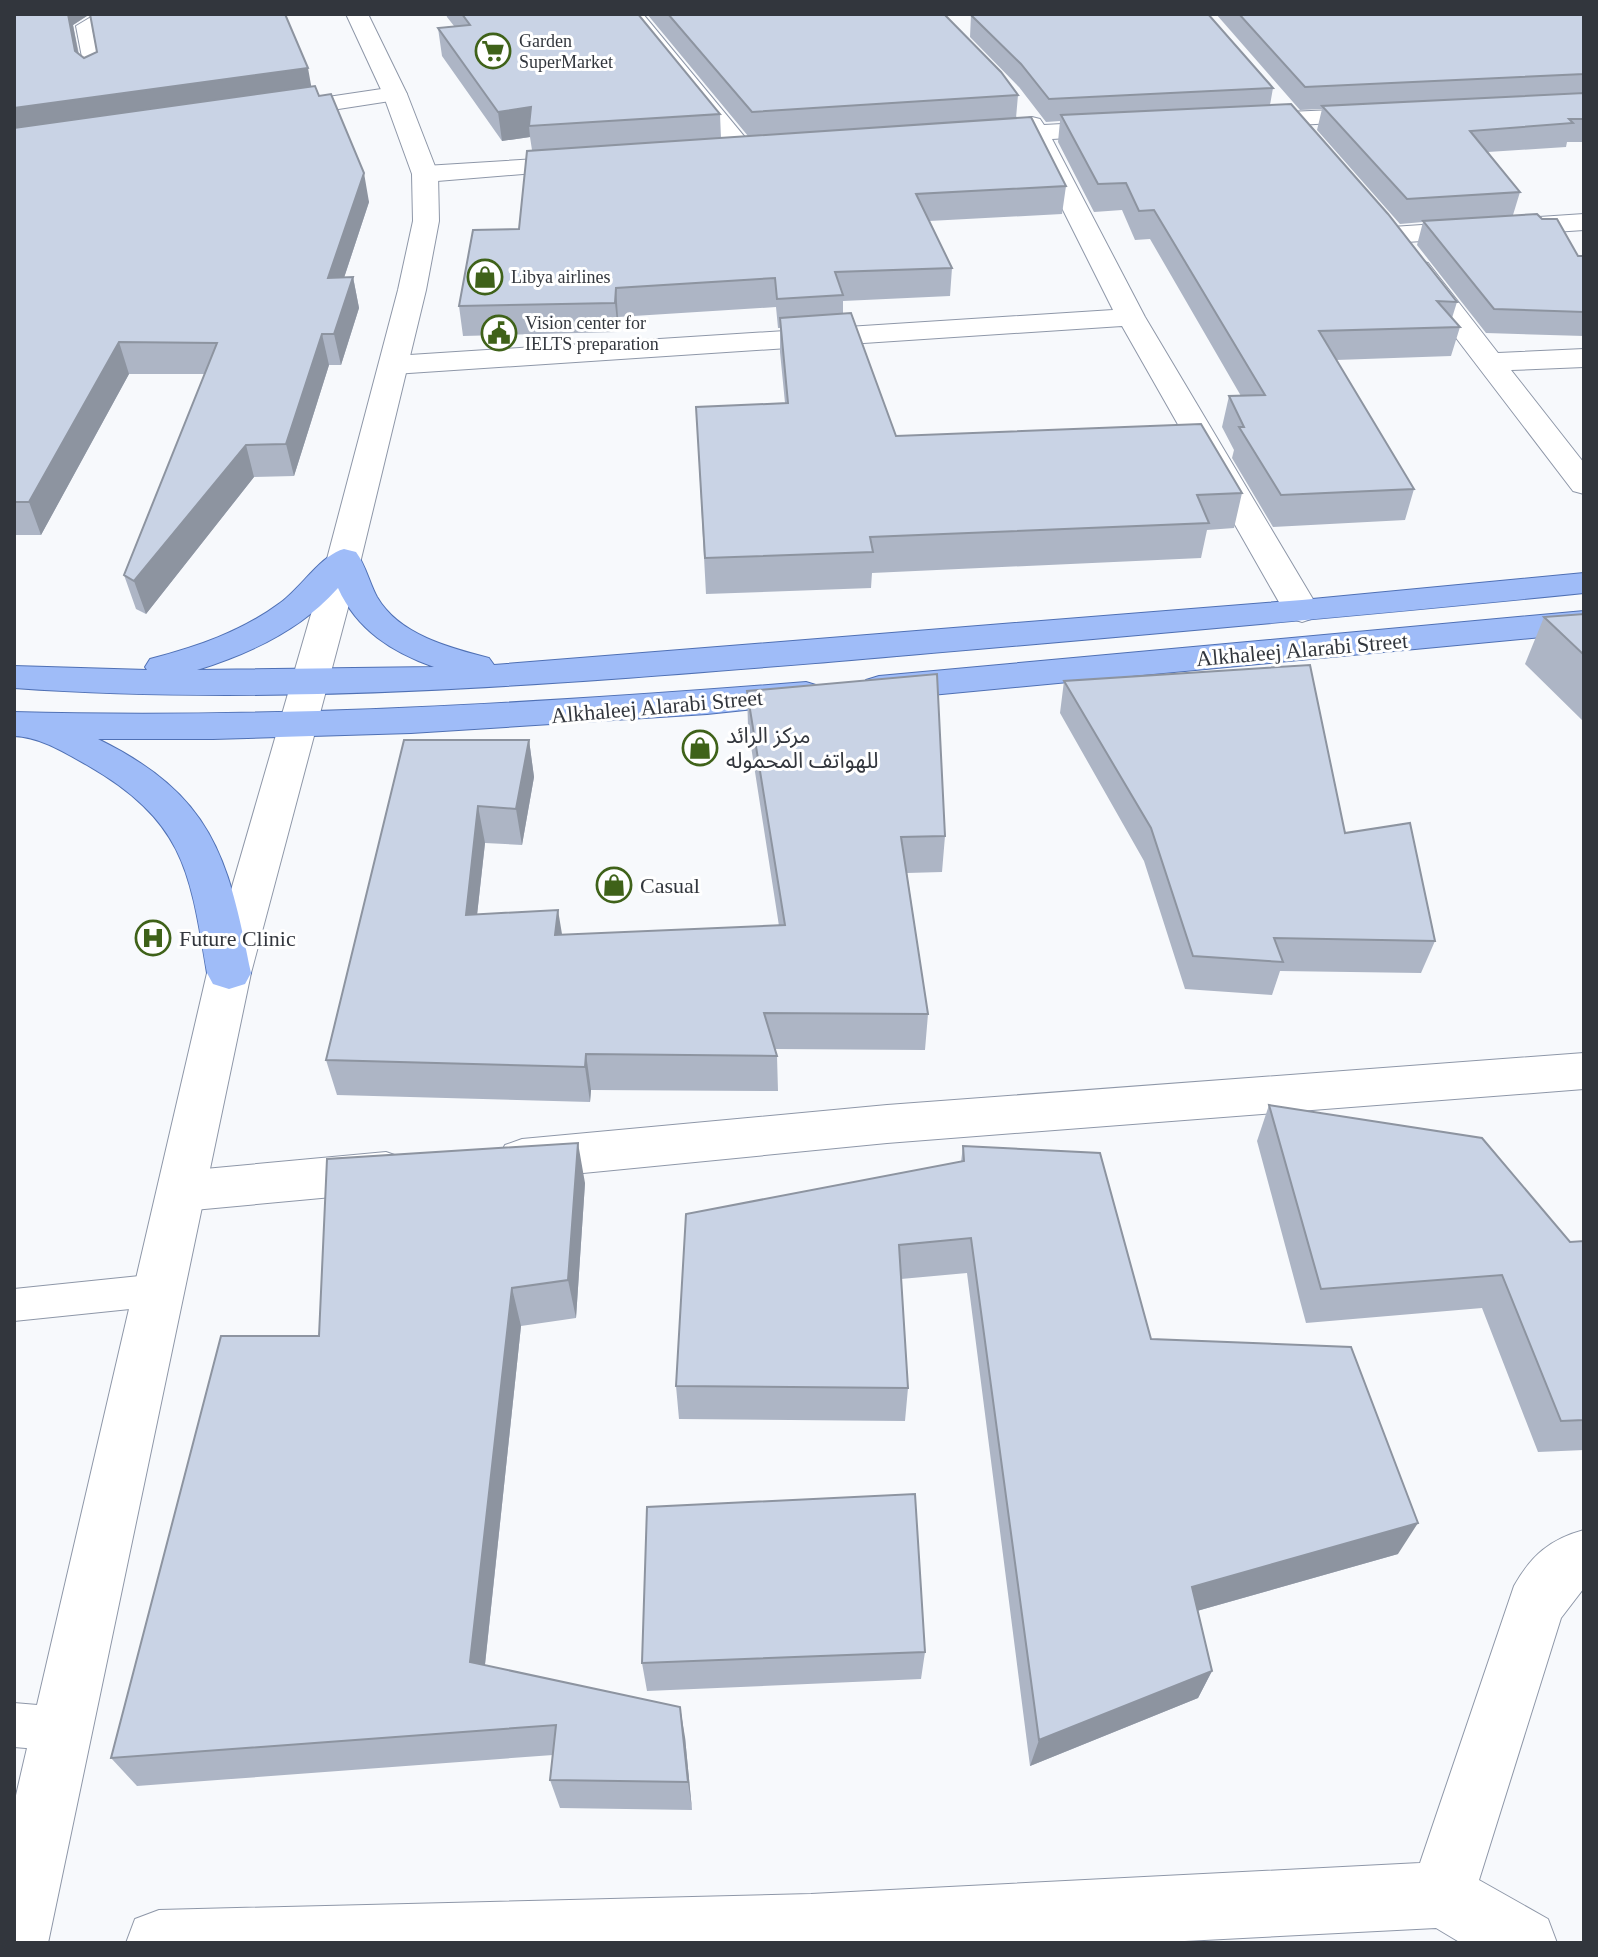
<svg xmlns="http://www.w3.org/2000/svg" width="1598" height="1957" viewBox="0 0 1598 1957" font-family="'Times New Roman','Noto Sans Arabic',serif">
<rect width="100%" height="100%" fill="#f7f9fc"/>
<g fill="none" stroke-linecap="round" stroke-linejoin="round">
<!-- service casing -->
<g stroke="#8e97a8" stroke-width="2">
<path id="service" d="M 96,14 L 116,14 L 92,28 L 102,78 L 94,83 L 86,78 L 76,26 Z
M 159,1274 L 172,1279 L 178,1290 L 172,1301 L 159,1306 L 14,1321 L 14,1289 Z
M 14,1703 L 61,1707 L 77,1713 L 83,1729 L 77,1745 L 61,1751 L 14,1747 Z"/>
</g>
<!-- minor casing -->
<g stroke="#8e97a8" stroke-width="2">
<path id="minor" d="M 621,14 L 643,14 L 753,147 L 756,152 L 753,157 L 735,157 Z
M 395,87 L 403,89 L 407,94 L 403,99 L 274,119 L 266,117 L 262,112 L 266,107 L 274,105 Z
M 1381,108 L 1389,110 L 1393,115 L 1389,120 L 1242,128 L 1234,126 L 1230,121 L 1234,116 L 1242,114 Z
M 1032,117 L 1040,119 L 1044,125 L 1117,121 L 1125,123 L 1129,128 L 1125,133 L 1117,135 L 1052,139 L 1145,317 L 1320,611 L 1314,618 L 1302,622 L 1290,618 L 1284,611 L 1122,326 L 394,374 L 384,371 L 379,365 L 384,359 L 394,356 L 1113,310 L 1028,140 L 969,141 L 966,136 L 969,131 L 1021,126 L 1024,119 Z
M 586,156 L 595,158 L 598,163 L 595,168 L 425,182 L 416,179 L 412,174 L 416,169 L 425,166 Z
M 1584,214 L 1584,230 L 1392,243 L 1383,241 L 1379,235 L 1383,229 L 1392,227 Z
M 1418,261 L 1428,263 L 1498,353 L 1584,349 L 1584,367 L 1511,370 L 1584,463 L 1584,494 L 1573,491 L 1408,275 L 1404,269 L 1408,263 Z
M 1584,1053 L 1584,1089 L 887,1143 L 522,1179 L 505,1173 L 498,1159 L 505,1145 L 522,1139 L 887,1105 Z
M 386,1152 L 403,1158 L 410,1172 L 403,1186 L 386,1192 L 183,1211 L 166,1205 L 158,1191 L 166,1177 L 183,1171 Z
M 1584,1530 L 1584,1588 L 1561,1618 L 1479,1880 L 1548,1919 L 1557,1943 L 1461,1943 L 1436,1928 L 1146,1943 L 126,1943 L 135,1919 L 159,1910 L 811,1894 L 1420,1863 L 1514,1586 C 1531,1556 1550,1539 1584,1530 Z"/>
</g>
<!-- secondary casing -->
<g stroke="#8e97a8" stroke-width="2">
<path id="secondary" d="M 346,14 L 368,14 L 407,94 L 438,174 L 439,221 L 426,290 L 361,559 L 251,973 L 48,1943 L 14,1943 L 14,1804 L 207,973 L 327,559 L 398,290 L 413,221 L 412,174 L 383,94 Z"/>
</g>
<!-- primary casing -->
<g stroke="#4f70b4" stroke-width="2">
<path id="primary" d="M 344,549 L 356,552 C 366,566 369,582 377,597 C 399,635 450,648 489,658 L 494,665 L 1302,600 L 1584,573 L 1584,593 C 1332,619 1080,640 828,662 C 558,684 284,707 14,688 L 14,666 L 147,670 L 145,667 L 150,659 C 196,647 241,632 280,603 C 300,589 322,554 344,549 ZM 338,588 C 357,630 392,652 434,667 L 197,670 C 249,654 301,630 338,588 Z
M 1584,611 L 1584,633 L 879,700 L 866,696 L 860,688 L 866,680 L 879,676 Z
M 806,682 L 819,686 L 825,694 L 819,702 L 707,714 L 411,733 L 213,739 L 98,739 C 212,795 228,856 251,973 L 245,984 L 229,989 L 213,984 L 207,973 C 190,870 184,821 87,765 C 64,752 40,737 14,736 L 14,712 C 279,719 542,703 806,682 Z"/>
</g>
<!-- service -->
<use href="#service" fill="#fff" fill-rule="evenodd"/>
<!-- minor -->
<use href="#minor" fill="#fff" fill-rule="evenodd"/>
<!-- secondary -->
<use href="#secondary" fill="#fff" fill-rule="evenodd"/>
<!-- primary -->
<use href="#primary" fill="#9fbcf8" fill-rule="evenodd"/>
</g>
<!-- wall -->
<path fill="#adb5c5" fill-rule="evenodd" d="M 14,14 L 285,14 L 311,86 L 369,202 L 344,278 L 353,277 L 359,308 L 341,365 L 329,365 L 294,476 L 254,477 L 146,614 L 136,609 L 124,575 L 205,374 L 129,374 L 41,535 L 14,535 ZM 90,14 L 97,52 L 84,58 L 79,54 L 73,25 Z
M 446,14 L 638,14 L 720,114 L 721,138 L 748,136 L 647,14 L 944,14 L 1018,95 L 1016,118 L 1066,186 L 1062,214 L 929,221 L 952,268 L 950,296 L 843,301 L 843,314 L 896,436 L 1242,493 L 1234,528 L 1207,530 L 1201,558 L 872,573 L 871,588 L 706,594 L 696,407 L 785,403 L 780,352 L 780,328 L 778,328 L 776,307 L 618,317 L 618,332 L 463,336 L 459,306 L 519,229 L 532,150 L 530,137 L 502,141 L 442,56 L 438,28 L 454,26 L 447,17 Z
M 1216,14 L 1584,14 L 1584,142 L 1567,142 L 1566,147 L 1488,152 L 1520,192 L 1513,215 L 1542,219 L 1578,256 L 1584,256 L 1584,336 L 1486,333 L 1417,245 L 1423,222 L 1400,224 L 1317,130 L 1322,109 L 1300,110 Z
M 971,15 L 1273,88 L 1270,105 L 1457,302 L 1452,318 L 1460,327 L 1451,356 L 1336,360 L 1414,489 L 1405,520 L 1273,527 L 1232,458 L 1234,450 L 1222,427 L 1229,396 L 1241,396 L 1150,239 L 1135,240 L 1122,210 L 1094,212 L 1058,142 L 1060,121 L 1046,122 L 1019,87 L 970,37 Z
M 1584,614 L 1584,722 L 1525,664 L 1544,617 Z
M 1064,681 L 1345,833 L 1435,941 L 1421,973 L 1280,971 L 1272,995 L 1185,989 L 1144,861 L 1060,713 Z
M 747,691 L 945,836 L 942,872 L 907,873 L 928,1014 L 925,1050 L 775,1049 L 777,1056 L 778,1091 L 591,1090 L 590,1102 L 337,1095 L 326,1060 L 404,740 L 529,740 L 534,777 L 522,845 L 485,843 L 477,915 L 562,935 L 779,926 L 748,727 Z
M 1269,1105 L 1570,1242 L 1584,1241 L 1584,1450 L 1538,1452 L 1482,1308 L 1306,1323 L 1257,1141 Z
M 963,1146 L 1151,1339 L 1398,1554 L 1197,1611 L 1212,1671 L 1198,1698 L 1030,1766 L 967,1273 L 901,1279 L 908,1388 L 905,1421 L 679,1419 L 676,1386 L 961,1162 Z
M 585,1183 L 576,1318 L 521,1326 L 485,1665 L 685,1737 L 692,1810 L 560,1808 L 550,1780 L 553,1755 L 137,1786 L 111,1758 L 319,1336 Z
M 925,1652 L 921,1679 L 647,1691 L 642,1663 Z"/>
<!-- shaded-wall -->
<path fill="#8d94a0" d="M 68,14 L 90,14 L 73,25 L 83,79 L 75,51 Z
M 308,68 L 313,96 L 14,138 L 14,108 Z
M 531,107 L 529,126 L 530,137 L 502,141 L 498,112 Z
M 364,173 L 369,202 L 334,308 L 328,278 Z
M 353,277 L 359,308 L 341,365 L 334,334 Z
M 616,288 L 618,317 L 618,332 L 615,303 Z
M 322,334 L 329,365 L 294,476 L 286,444 Z
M 119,342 L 129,374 L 41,535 L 29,502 Z
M 246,445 L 254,477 L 146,614 L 134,581 Z
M 529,740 L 534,777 L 522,845 L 516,809 Z
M 478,806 L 485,843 L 473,951 L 466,915 Z
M 558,910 L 564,946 L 555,935 Z
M 586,1054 L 591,1090 L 590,1102 L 585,1067 Z
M 578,1143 L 585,1183 L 576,1318 L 568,1280 Z
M 512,1288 L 521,1326 L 482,1692 L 470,1662 Z
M 1418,1523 L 1398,1554 L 1179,1616 L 1192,1587 Z
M 1212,1671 L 1198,1698 L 1030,1766 L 1039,1740 Z
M 680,1707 L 685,1737 L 692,1810 L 688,1782 Z"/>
<!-- building -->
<path fill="#c9d3e5" stroke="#8d94a0" stroke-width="2" d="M 14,14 L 68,14 L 75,51 L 84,58 L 97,52 L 90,14 L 285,14 L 308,68 L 14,108 Z
M 462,14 L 638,14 L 720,114 L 529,126 L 531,107 L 498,112 L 438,28 L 470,25 Z
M 668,14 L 944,14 L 1001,72 L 1018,95 L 752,112 Z
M 989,14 L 1208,14 L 1273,88 L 1049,99 L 1021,64 L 971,15 Z
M 1239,14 L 1584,14 L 1584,74 L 1305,87 Z
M 315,86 L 319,96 L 331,94 L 364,173 L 328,278 L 353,277 L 334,334 L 322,334 L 286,444 L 246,445 L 134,581 L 124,575 L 217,343 L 119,342 L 29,502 L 14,502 L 14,128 Z
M 1584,93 L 1584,119 L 1569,119 L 1573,123 L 1470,131 L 1520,192 L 1407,199 L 1322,106 Z
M 1291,104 L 1388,214 L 1457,302 L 1437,301 L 1460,327 L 1319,331 L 1414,489 L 1281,495 L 1239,427 L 1244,427 L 1229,396 L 1265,395 L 1154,210 L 1139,211 L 1126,183 L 1098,184 L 1061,115 Z
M 1031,117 L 1066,186 L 916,194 L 952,268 L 835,272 L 843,295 L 777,299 L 775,278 L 616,288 L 615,303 L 459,306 L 473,230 L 519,229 L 527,151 Z
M 1537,214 L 1542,219 L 1557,219 L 1578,256 L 1584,256 L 1584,312 L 1494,309 L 1423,221 Z
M 851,313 L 896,436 L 1201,424 L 1242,493 L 1197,495 L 1209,523 L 870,537 L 873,552 L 705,558 L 696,407 L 788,403 L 780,318 Z
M 1584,614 L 1584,655 L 1544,617 Z
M 1310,665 L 1345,833 L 1410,823 L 1435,941 L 1274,938 L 1283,962 L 1193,956 L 1151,828 L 1064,681 Z
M 937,674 L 945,836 L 901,837 L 928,1014 L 764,1013 L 777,1056 L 586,1054 L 585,1067 L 326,1060 L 404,740 L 529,740 L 516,809 L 478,806 L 466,915 L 558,910 L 555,935 L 785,925 L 747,691 Z
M 1269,1105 L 1482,1138 L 1570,1242 L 1584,1241 L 1584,1420 L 1561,1421 L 1502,1275 L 1321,1289 Z
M 578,1143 L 568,1280 L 512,1288 L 470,1662 L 680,1707 L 688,1782 L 550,1780 L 556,1725 L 111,1758 L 221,1336 L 319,1336 L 327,1159 Z
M 963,1146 L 1100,1153 L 1151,1339 L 1351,1347 L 1418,1523 L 1192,1587 L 1212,1671 L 1039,1740 L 971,1238 L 899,1245 L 908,1388 L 676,1386 L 686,1214 L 964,1161 Z
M 915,1494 L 925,1652 L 642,1663 L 647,1507 Z"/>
<!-- icons -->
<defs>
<g id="supermarket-ring" transform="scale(1.8)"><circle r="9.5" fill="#fff" stroke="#3f6219" stroke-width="1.5"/><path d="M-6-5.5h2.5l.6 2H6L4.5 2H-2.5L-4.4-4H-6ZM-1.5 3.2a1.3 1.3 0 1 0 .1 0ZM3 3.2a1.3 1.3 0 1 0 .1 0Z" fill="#3f6219"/></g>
<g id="shop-ring" transform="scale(1.8)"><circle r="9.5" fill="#fff" stroke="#3f6219" stroke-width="1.5"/><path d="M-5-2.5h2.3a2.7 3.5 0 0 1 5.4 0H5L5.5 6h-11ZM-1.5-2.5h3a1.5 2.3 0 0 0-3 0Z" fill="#3f6219"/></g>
<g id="civic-ring" transform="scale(1.8)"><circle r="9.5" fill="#fff" stroke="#3f6219" stroke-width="1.5"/><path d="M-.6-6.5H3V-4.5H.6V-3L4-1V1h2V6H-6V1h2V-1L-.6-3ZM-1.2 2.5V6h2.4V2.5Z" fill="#3f6219"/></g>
<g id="hospital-ring" transform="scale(1.8)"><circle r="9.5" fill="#fff" stroke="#3f6219" stroke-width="1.5"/><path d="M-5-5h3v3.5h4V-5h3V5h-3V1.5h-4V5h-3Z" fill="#3f6219"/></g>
</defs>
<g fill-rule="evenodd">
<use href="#supermarket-ring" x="493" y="51"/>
<use href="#shop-ring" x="485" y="277"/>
<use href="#civic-ring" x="499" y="333"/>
<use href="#shop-ring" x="700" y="748"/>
<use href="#shop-ring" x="614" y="885"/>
<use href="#hospital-ring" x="153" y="938"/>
</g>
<g text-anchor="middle" stroke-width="6" stroke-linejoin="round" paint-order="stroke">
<!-- far-poi labels -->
<g font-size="18" fill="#32363d" stroke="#fff" text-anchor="start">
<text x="519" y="47">Garden<tspan x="519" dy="21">SuperMarket</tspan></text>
<text x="511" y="283">Libya airlines</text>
<text x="525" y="329">Vision center for<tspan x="525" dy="21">IELTS preparation</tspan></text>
</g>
<!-- street labels -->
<g font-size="22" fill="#32363d" stroke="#fff">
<text transform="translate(1302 649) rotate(-5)" y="8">Alkhaleej Alarabi Street</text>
<text transform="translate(657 706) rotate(-5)" y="8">Alkhaleej Alarabi Street</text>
</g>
<!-- poi labels -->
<g font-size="22" fill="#32363d" stroke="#fff" text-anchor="start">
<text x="726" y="743">مركز الرائد<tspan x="726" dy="25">للهواتف المحموله</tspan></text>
<text x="640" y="893">Casual</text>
<text x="179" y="946">Future Clinic</text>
</g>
</g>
<!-- border -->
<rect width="1598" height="1957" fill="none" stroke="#32363d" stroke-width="32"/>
</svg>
